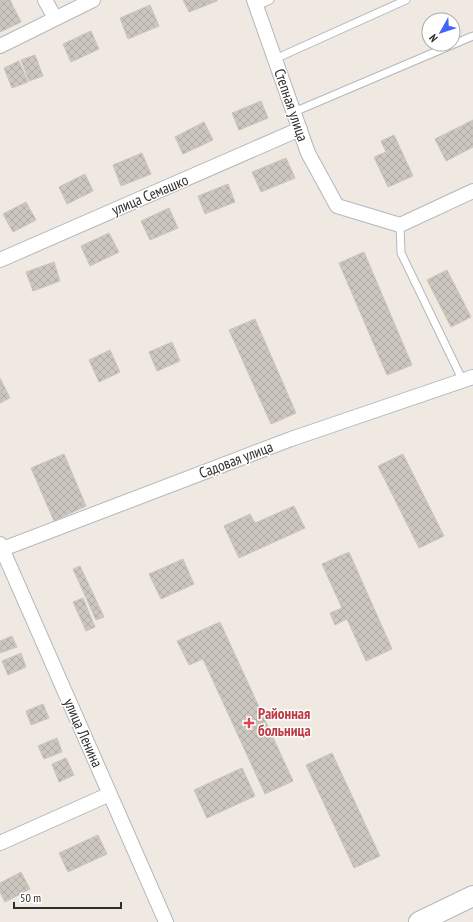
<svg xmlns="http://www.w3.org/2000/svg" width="473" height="922" viewBox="0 0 473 922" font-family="'PT Sans Narrow',sans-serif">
<defs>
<pattern id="building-cross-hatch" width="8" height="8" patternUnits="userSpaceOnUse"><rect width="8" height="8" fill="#cbc7bf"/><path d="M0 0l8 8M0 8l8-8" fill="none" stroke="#afaba4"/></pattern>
</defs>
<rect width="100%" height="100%" fill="#efe9e1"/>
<!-- building -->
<path fill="url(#building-cross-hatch)" stroke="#cbc5ba" d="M 0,0 L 10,0 L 21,22 L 0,32 Z
M 183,0 L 217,0 L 217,1 L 189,12 Z
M 150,5 L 159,26 L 128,39 L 120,18 Z
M 91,31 L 99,49 L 71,62 L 63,44 Z
M 35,55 L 43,76 L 29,81 L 21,60 Z
M 19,61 L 28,82 L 12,88 L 4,68 Z
M 261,101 L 268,118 L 239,130 L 232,113 Z
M 473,120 L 473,147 L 446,161 L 435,139 Z
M 204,122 L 213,140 L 183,154 L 175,137 Z
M 394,135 L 413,176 L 388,187 L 374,157 L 386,152 L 381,141 Z
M 142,153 L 151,174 L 121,186 L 113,165 Z
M 286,158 L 295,178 L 261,192 L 252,172 Z
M 85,174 L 93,191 L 67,204 L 59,187 Z
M 228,184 L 235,202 L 205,214 L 198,196 Z
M 26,202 L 36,220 L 13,232 L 3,214 Z
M 169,208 L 178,228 L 150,240 L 141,221 Z
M 109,233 L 119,252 L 90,266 L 81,246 Z
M 364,252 L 412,365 L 387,375 L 339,263 Z
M 54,262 L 60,281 L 33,291 L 26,272 Z
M 447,270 L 471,317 L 451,327 L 427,280 Z
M 255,319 L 296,413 L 271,424 L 229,330 Z
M 172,342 L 180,361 L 157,371 L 149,352 Z
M 110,350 L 120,372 L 99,382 L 89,360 Z
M 0,378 L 10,398 L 0,403 Z
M 64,454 L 86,506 L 54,521 L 31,468 Z
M 403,454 L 444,536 L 419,548 L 378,466 Z
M 294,506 L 305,528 L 239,558 L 224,526 L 250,514 L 255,523 Z
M 349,552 L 392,649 L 366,661 L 347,619 L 335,625 L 330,613 L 342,608 L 322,564 Z
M 183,559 L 194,584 L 161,599 L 149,574 Z
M 80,566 L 104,617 L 96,620 L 73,569 Z
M 83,598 L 95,627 L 86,631 L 73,602 Z
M 220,622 L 293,781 L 265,794 L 203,659 L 189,665 L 177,641 Z
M 12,636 L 17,647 L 0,653 L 0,641 Z
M 21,653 L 26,667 L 8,675 L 2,661 Z
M 43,704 L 49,718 L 31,725 L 26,711 Z
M 57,738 L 62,752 L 44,759 L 38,746 Z
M 332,753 L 380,856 L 354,868 L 306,765 Z
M 66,758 L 74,775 L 59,782 L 52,764 Z
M 242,768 L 255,796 L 207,818 L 194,790 Z
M 98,835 L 107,854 L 68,872 L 59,853 Z
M 21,872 L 30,889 L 5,902 L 0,892 L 0,883 Z"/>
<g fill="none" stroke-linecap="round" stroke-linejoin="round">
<!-- lane casing -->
<g stroke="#b4b7c1" stroke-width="9">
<path id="lane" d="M 257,6 L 270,0
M 275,59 L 406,0
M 294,112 L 473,36
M 400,225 L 401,253 L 463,381"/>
</g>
<!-- street casing -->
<g stroke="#b4b7c1" stroke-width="16">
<path id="street" d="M 45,0 L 55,18
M 254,0 L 308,153 L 337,206 L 400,225 L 473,191
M 0,46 L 93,0
M 0,260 L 300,129
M 0,544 L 166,922
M 0,550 L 291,439 L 473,377
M 0,843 L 110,794"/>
</g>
<!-- secondary casing -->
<g stroke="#b4b7c1" stroke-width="22">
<path id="secondary" d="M 419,922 L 473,896"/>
</g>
<!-- lane -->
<use href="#lane" stroke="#fff" stroke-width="7"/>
<!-- street -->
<use href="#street" stroke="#fff" stroke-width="14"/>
<!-- secondary -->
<use href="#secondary" stroke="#fff" stroke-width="20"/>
</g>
<!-- markers -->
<path fill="#e0444e" stroke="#fff" stroke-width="1.5" d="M247 717h4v4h4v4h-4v4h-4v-4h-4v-4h4z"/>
<g text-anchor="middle" stroke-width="3" stroke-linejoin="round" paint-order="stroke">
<!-- street labels -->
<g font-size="15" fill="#2e2e2e" stroke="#fff">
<text transform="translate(291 105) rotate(71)" y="5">Степная улица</text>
<text transform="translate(150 195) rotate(-23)" y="5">улица Семашко</text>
<text transform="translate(236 460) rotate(-21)" y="5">Садовая улица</text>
<text transform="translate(83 733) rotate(66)" y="5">улица Ленина</text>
</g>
<!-- health labels -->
<g font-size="15" font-weight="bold" fill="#be3a42" stroke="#fff" text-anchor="start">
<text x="258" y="719">Районная<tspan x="258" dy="17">больница</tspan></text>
</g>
</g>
<!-- north arrow -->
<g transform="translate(441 32) rotate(231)"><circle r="19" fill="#ffffff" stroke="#ababab"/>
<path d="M0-3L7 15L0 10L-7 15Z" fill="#4264fb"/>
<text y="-6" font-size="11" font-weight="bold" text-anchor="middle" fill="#2e2e2e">N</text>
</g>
<!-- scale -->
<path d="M14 902v6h107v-6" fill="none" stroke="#2e2e2e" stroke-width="2"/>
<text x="20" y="902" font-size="12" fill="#2e2e2e" stroke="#ffffff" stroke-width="3" paint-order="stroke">50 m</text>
</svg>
